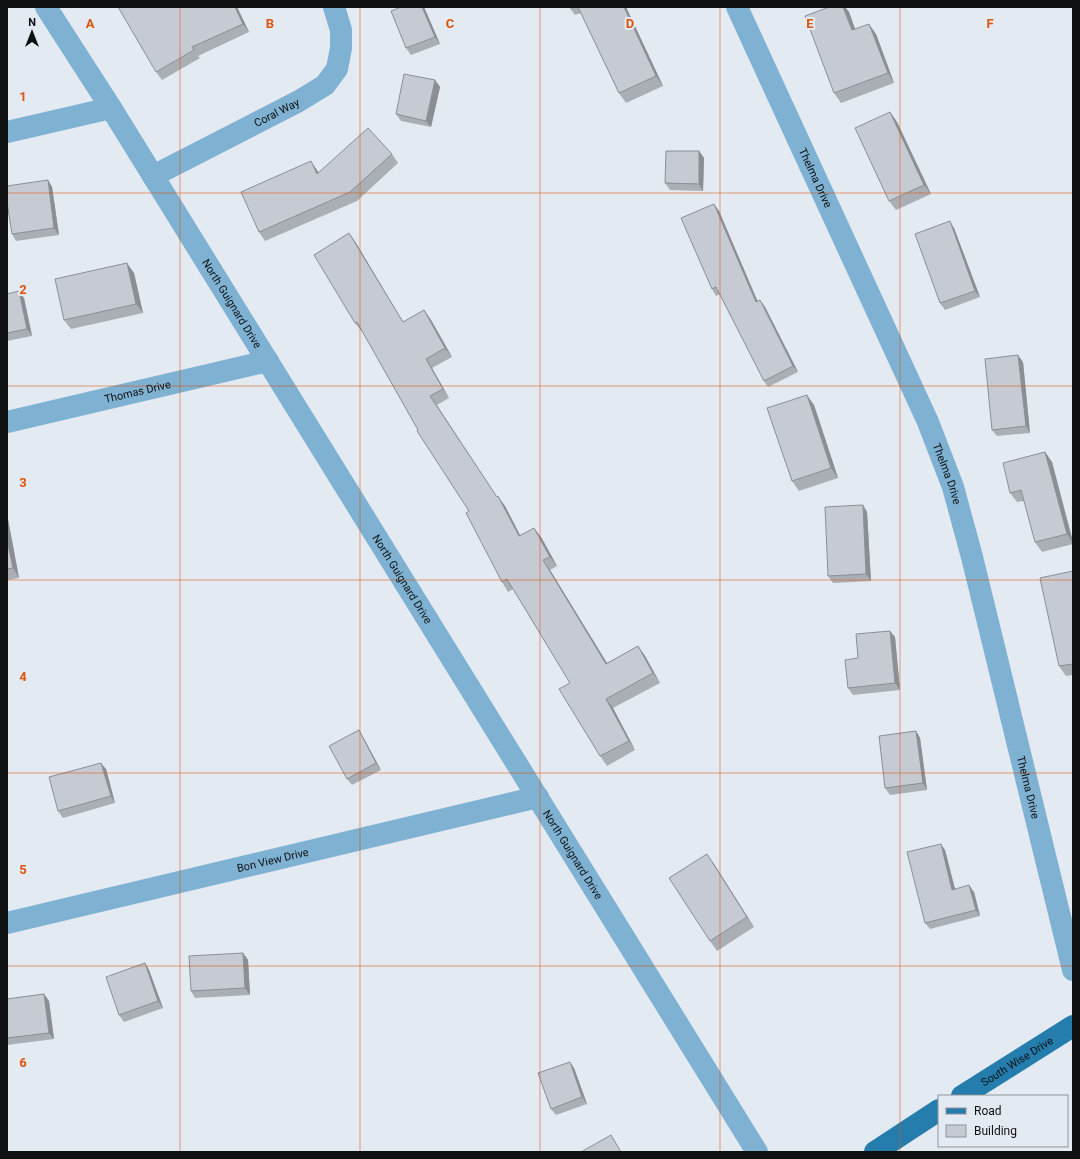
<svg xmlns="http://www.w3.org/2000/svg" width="1080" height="1159" viewBox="0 0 1080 1159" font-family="Roboto,sans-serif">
<rect width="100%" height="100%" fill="#e4eaf2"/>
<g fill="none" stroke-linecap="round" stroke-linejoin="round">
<!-- minor -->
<g stroke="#7eb1d2" stroke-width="22">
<path id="s1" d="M 46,7 L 111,108 L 757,1152"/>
<path id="s2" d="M 737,7 L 928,422 L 953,487 L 972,557 L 1073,970"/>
<path d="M 7,132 L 111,108"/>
<path id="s3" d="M 153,176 L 299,101 L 325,85 L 337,69 L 341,48 L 341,30 L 334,7"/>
<path id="s4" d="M 7,422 L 268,361"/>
<path id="s5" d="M 7,923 L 538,797"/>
</g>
<!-- major -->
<g stroke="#257dad" stroke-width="22">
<path id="s6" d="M 962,1096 L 1073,1026"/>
<path d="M 875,1152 L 939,1110"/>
</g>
</g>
<!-- wall -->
<path fill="#aaafb5" d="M 237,7 L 249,32 L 198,56 L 200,58 L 162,80 L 156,72 Z
M 401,7 L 424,7 L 440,44 L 411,55 L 406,48 Z
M 569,7 L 626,7 L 663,86 L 626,103 L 619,93 L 581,13 L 575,15 Z
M 829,7 L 845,7 L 849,12 L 855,29 L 876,34 L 894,83 L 841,103 L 834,93 Z
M 435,80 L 440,87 L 431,127 L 401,121 L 396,114 Z
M 890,112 L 897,122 L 931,194 L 896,210 L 889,201 Z
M 699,151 L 704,158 L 703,191 L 670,190 L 665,183 Z
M 392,154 L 398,163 L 357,201 L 265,241 L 259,232 L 317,170 L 318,172 Z
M 48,180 L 52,187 L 59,235 L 16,241 L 12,234 Z
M 719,211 L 757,301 L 765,307 L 798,372 L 768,387 L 764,381 L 720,294 L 716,296 L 712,289 Z
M 954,228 L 980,297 L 945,310 L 940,303 Z
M 356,243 L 403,322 L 424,310 L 431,320 L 452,357 L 432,368 L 449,398 L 437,405 L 497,497 L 505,506 L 520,535 L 541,537 L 557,566 L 550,570 L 607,663 L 638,646 L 645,656 L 660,683 L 613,708 L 635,750 L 607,766 L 600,756 L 570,683 L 513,589 L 508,592 L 502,582 L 469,511 L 418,430 L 363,332 L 362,332 L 355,323 Z
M 134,273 L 143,313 L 71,329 L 64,320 Z
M 7,294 L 24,298 L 32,336 L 7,341 Z
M 1023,362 L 1030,433 L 997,436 L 992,430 Z
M 814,405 L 838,478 L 799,491 L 792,481 Z
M 1045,452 L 1052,462 L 1073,541 L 1073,544 L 1042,552 L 1035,542 L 1024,501 L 1017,502 L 1010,493 Z
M 863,505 L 867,512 L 871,581 L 833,583 L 828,576 Z
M 7,514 L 19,578 L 7,580 Z
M 1073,571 L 1073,675 L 1066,676 L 1059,666 Z
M 890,631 L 895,637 L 900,690 L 853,695 L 848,688 L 858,658 Z
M 916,731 L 920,738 L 927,790 L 890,795 L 885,788 Z
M 363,737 L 381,770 L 352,785 L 347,779 Z
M 106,769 L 115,803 L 63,818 L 58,811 Z
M 945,850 L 955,889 L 974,892 L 980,916 L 930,929 L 925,923 Z
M 714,864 L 754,927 L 717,951 L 710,941 Z
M 243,953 L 248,960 L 250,995 L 195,998 L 191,991 Z
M 145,963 L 149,970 L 163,1008 L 124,1022 L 119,1015 Z
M 44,994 L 49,1001 L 54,1039 L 7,1045 L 7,999 Z
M 574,1068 L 587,1104 L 556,1115 L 551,1109 Z"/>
<!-- shaded-wall -->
<path fill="#8b8e94" d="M 235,7 L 237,7 L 249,32 L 243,24 Z
M 422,7 L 424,7 L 440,44 L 435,37 Z
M 624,7 L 626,7 L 663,86 L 656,76 Z
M 843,7 L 845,7 L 849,12 L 859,40 L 852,30 Z
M 869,24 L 876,34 L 894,83 L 888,73 Z
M 435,80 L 440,87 L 431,127 L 426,121 Z
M 890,112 L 897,122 L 931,194 L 924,185 Z
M 699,151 L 704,158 L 703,191 L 699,184 Z
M 311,161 L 317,170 L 323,183 L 317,174 Z
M 48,180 L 52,187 L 59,235 L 54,228 Z
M 714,204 L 719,211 L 761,309 L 756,302 Z
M 950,221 L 954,228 L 980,297 L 975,291 Z
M 349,233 L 356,243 L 409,332 L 403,322 Z
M 127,263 L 134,273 L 143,313 L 136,304 Z
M 19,291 L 24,298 L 32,336 L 27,329 Z
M 760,300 L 765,307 L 798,372 L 793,366 Z
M 424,310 L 431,320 L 452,357 L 445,348 Z
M 1018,355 L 1023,362 L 1030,433 L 1026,426 Z
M 426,359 L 432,368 L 449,398 L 443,389 Z
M 807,395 L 814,405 L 838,478 L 831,468 Z
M 430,396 L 503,506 L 498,496 L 505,506 L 525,545 L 519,536 L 497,497 Z
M 1045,452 L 1052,462 L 1073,543 L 1067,534 Z
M 863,505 L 867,512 L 871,581 L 866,574 Z
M 7,514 L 19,578 L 13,568 L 7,540 Z
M 534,528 L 541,537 L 557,566 L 550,557 Z
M 543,560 L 550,570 L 613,673 L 606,664 Z
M 890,631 L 895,637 L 900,690 L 895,683 Z
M 638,646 L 645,656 L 660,683 L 653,673 Z
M 606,699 L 613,708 L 635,750 L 629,741 Z
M 359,730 L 363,737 L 381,770 L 376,763 Z
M 916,731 L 920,738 L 927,790 L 923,783 Z
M 101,763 L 106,769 L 115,803 L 111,796 Z
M 941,844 L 945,850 L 957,897 L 952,890 Z
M 707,854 L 714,864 L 754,927 L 747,917 Z
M 969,885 L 974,892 L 980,916 L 976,910 Z
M 243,953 L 248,960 L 250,995 L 245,988 Z
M 145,963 L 149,970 L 163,1008 L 158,1001 Z
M 44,994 L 49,1001 L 54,1039 L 49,1033 Z
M 570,1062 L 574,1068 L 587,1104 L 582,1097 Z"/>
<!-- building -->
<path fill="#c6cbd3" stroke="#8b8e94" d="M 118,7 L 235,7 L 243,24 L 192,47 L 194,50 L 156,72 Z
M 401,7 L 422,7 L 435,37 L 406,48 L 391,11 Z
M 578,7 L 624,7 L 656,76 L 619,93 Z
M 829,7 L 843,7 L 852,30 L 869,24 L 888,73 L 834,93 L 805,16 Z
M 404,74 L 435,80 L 426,121 L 396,114 Z
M 890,112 L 924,185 L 889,201 L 855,128 Z
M 368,128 L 392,154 L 350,192 L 259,232 L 241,192 L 311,161 L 317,174 Z
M 666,151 L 699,151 L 699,184 L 665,183 Z
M 48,180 L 54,228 L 12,234 L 7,202 L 7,186 Z
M 714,204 L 756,302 L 760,300 L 793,366 L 764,381 L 716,287 L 712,289 L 681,218 Z
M 950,221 L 975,291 L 940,303 L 915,234 Z
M 349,233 L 403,322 L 424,310 L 445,348 L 426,359 L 443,389 L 430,396 L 497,497 L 498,496 L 519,536 L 534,528 L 550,557 L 543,560 L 606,664 L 638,646 L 653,673 L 606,699 L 629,741 L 600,756 L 559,689 L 570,683 L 507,579 L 502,582 L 466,513 L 469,511 L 417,431 L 418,430 L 357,322 L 355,323 L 314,255 Z
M 127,263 L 136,304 L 64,320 L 55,279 Z
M 19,291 L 27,329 L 7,333 L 7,294 Z
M 1018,355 L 1026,426 L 992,430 L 985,359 Z
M 807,395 L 831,468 L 792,481 L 767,408 Z
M 1045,452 L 1067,534 L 1035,542 L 1021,490 L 1010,493 L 1003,463 Z
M 863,505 L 866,574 L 828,576 L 825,507 Z
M 7,540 L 13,568 L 7,569 Z
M 1073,571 L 1073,664 L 1059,666 L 1040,578 Z
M 890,631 L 895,683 L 848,688 L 845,660 L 858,658 L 856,634 Z
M 359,730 L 376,763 L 347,779 L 329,746 Z
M 916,731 L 923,783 L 885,788 L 879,736 Z
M 101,763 L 111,796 L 58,811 L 49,777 Z
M 941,844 L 952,890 L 969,885 L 976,910 L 925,923 L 907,852 Z
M 707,854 L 747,917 L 710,941 L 669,878 Z
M 243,953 L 245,988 L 191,991 L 189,956 Z
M 145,963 L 158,1001 L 119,1015 L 106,977 Z
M 44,994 L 49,1033 L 7,1038 L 7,999 Z
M 570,1062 L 582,1097 L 551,1109 L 538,1073 Z
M 611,1135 L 621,1152 L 581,1152 Z"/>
<!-- grid -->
<path fill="none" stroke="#dd550c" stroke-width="1" stroke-opacity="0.55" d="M 180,7 L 180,1152M 360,7 L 360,1152M 540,7 L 540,1152M 720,7 L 720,1152M 900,7 L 900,1152M 7,193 L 1073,193M 7,386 L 1073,386M 7,580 L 1073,580M 7,773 L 1073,773M 7,966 L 1073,966"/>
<g text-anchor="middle" stroke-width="4" stroke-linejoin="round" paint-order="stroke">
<!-- street labels -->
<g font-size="11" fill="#0e1012" stroke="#e4eaf2">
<text dy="4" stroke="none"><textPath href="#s3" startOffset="139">Coral Way</textPath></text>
<text dy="4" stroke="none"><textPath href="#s2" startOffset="188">Thelma Drive</textPath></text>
<text dy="4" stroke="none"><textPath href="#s1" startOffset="350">North Guignard Drive</textPath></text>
<text dy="4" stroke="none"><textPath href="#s4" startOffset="134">Thomas Drive</textPath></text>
<text dy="4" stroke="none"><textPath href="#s2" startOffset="512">Thelma Drive</textPath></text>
<text dy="4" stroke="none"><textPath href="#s1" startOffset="674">North Guignard Drive</textPath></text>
<text dy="4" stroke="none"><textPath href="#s2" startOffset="836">Thelma Drive</textPath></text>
<text dy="4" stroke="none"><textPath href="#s1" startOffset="998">North Guignard Drive</textPath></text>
<text dy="4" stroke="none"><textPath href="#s5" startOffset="273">Bon View Drive</textPath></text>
<text dy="4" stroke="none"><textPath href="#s6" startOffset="65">South Wise Drive</textPath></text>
</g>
</g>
<g font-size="13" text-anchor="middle" font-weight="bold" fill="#dd550c" stroke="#e4eaf2" stroke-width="4" stroke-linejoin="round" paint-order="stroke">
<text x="90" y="28">A</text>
<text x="270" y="28">B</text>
<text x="450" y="28">C</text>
<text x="630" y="28">D</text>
<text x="810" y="28">E</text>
<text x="990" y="28">F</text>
<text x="23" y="101">1</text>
<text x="23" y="294">2</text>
<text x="23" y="487">3</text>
<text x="23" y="681">4</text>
<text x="23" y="874">5</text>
<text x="23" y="1067">6</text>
</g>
<!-- border -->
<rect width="1080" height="1159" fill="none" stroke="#0e1012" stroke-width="16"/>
<!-- legend -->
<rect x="938" y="1095" width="130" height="52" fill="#e4eaf2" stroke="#8e9398"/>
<rect x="946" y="1108" width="20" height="6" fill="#257dad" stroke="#8e9398"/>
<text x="974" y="1115" font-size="12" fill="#0e1012">Road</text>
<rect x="946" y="1125" width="20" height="12" fill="#c6cbd3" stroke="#8e9398"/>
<text x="974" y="1135" font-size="12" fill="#0e1012">Building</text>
<!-- north arrow -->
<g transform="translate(32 32)" stroke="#e4eaf2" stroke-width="3" paint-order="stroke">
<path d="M0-3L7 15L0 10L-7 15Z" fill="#0e1012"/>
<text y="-6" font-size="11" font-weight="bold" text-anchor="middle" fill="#0e1012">N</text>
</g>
</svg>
